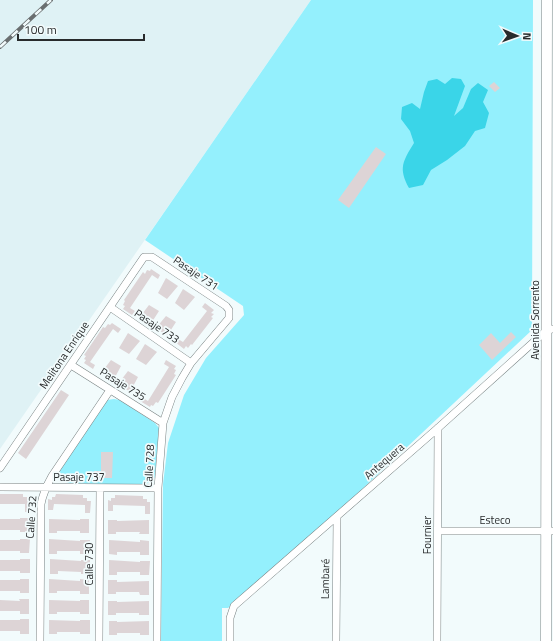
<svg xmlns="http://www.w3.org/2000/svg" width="553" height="641" viewBox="0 0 553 641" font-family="'Titillium Web',sans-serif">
<rect width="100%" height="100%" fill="#f2fbfc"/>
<!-- built -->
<path fill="#dff2f5" d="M 0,0 L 311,0 L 0,449 Z"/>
<!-- green -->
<path fill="#94f0fd" d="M 311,0 L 533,0 L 532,330 L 342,508 L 228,608 L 222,608 L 222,641 L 161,641 L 163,484 L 168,443 L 184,395 L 206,358 L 244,315 L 243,306 L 145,240 Z
M 114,399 L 120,400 L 155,423 L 159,428 L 155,477 L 151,481 L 144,485 L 69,483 L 59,480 L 57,478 L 58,473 L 101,407 L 107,400 Z"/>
<!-- forest -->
<path fill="#3ad5e8" d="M 452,78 L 461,79 L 465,86 L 454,116 L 463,108 L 471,89 L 478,83 L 488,90 L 483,102 L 489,113 L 485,128 L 475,131 L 465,146 L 447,160 L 431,170 L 423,185 L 409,188 C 398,168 403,161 414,143 L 410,131 L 401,119 L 402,107 L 412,103 L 420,109 L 424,92 L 428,81 L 437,79 L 445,84 Z"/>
<!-- building -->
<path fill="#ddd4d6" d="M 494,82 L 500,88 L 495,92 L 489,86 Z
M 376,147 L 386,154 L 349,208 L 338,200 Z
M 151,269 L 160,275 L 158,279 L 152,275 L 130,308 L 135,311 L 132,315 L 123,309 L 125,306 L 123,305 L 125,301 L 124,300 L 143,272 L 145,274 L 147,270 L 150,271 Z
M 166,278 L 178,286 L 167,299 L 158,293 Z
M 183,289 L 195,297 L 184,310 L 175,303 Z
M 205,303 L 214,310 L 211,313 L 214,314 L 211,317 L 213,318 L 192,345 L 191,344 L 188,348 L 186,346 L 184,349 L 175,342 L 178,339 L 183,342 L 207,311 L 202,307 Z
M 149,305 L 159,311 L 150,325 L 139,318 Z
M 166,316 L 176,322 L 167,336 L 156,328 Z
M 112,323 L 121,329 L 118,333 L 113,329 L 90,362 L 95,365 L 93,369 L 84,363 L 86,360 L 84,359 L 86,356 L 84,355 L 103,327 L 105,328 L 108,324 L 110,325 Z
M 511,332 L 516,337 L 492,360 L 479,345 L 491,333 L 500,343 Z
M 128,333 L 140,341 L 129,354 L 119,348 Z
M 145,344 L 157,352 L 146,365 L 136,359 Z
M 111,360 L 121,366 L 113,381 L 101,373 Z
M 166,360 L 176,366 L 174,369 L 176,370 L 174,374 L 176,375 L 158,403 L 156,402 L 153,406 L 151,405 L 150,407 L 140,401 L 143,398 L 148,401 L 169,367 L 164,364 Z
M 128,371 L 138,377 L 130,392 L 118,384 Z
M 61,390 L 69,395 L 26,459 L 18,453 Z
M 101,452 L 113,452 L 112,478 L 94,478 L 94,471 L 101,471 Z
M 0,494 L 23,494 L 23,497 L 27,497 L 27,501 L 30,501 L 30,512 L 25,512 L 25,504 L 0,504 Z
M 56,494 L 83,495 L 83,498 L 87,498 L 87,501 L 91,501 L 90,513 L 85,513 L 85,505 L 54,504 L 53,510 L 48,510 L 48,499 L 52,500 L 52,497 L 55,497 Z
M 115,495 L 143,496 L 143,499 L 147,499 L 147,502 L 150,502 L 150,514 L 145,514 L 145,506 L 113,505 L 113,511 L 108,511 L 108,500 L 111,501 L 111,498 L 115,498 Z
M 20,518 L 29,518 L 29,532 L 20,532 L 20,530 L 0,530 L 0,519 L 20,519 Z
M 49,519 L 80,520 L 80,519 L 89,519 L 89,533 L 80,533 L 80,531 L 57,531 L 57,533 L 49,533 Z
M 108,520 L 117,520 L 117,521 L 149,520 L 149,534 L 139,534 L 140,532 L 116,532 L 116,534 L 108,534 Z
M 20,539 L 30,539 L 29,553 L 20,553 L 20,551 L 0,551 L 0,540 L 20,540 Z
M 49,539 L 80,541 L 80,540 L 90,540 L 90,554 L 80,554 L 80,551 L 57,551 L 57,554 L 49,554 Z
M 109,540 L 140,542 L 140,540 L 149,541 L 149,555 L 140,555 L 140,552 L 117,552 L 117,555 L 109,554 Z
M 20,559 L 30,559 L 30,573 L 20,573 L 20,571 L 0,571 L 0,560 L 20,560 Z
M 50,559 L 81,561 L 81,560 L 90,560 L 90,574 L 81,574 L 81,572 L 58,571 L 58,574 L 50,574 Z
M 109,560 L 140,562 L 140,561 L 150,561 L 149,575 L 140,575 L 140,572 L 117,572 L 117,575 L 109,575 Z
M 20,579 L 29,579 L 29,593 L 20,593 L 20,591 L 0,591 L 0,580 L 20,580 Z
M 49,579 L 80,581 L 80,579 L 89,580 L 89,594 L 80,594 L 80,591 L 57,591 L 57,593 L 49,593 Z
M 108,580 L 117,580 L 117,582 L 149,581 L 149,595 L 140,595 L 139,592 L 116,592 L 116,594 L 108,594 Z
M 19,599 L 29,599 L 29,614 L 20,614 L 20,611 L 0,611 L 0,600 L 20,601 Z
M 49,600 L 80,601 L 80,600 L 89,600 L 89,614 L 80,614 L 80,612 L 57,612 L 57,614 L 49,614 Z
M 108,601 L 117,601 L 117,602 L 149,601 L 149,615 L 139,615 L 139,613 L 116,613 L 116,615 L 108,615 Z
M 20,619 L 29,619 L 29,634 L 20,634 L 20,631 L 0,631 L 0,620 L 20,620 Z
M 49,620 L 80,621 L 80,620 L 90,620 L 90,634 L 80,634 L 80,632 L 57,632 L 57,634 L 49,634 Z
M 109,621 L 117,621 L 117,622 L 149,621 L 149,635 L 140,635 L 140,633 L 117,633 L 117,635 L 109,635 Z"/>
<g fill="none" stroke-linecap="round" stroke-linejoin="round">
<!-- street casing -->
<g stroke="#778081" stroke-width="8">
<path id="street" d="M 110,307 L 191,363
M 71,365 L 163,423
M 0,468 L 144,257 L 152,257 L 226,306 L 229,310 L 229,318 L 191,363 L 182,378 L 172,397 L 163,423 L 158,488 L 157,641
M 0,487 L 158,488
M 438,531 L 553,531
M 40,641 L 41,504 C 43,493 47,485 52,476 L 110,390
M 99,641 L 100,488
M 230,641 L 230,618 L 234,606 L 438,428 L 547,330 L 553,329
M 336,641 L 337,517
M 437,641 L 438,428"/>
</g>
<!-- secondary casing -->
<g stroke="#778081" stroke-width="11">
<path id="secondary" d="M 546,641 L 547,0"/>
</g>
<!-- street -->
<use href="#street" stroke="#fff" stroke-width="7"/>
<!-- secondary -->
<use href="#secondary" stroke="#fff" stroke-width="10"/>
<!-- rail casing -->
<g stroke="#6a6f70" stroke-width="4">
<path id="rail" d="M 0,47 L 51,0"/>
</g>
<!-- rail -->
<use href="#rail" stroke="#f2fbfc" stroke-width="2.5" stroke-dasharray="8" stroke-linecap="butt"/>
</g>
<g text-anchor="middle" stroke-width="3.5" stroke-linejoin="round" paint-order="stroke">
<!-- street labels -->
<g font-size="11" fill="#282b2c" stroke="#f2fbfc">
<text transform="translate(196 273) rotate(34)" y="4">Pasaje 731</text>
<text transform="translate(535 320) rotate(-90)" y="4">Avenida Sorrento</text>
<text transform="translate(157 326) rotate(34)" y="4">Pasaje 733</text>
<text transform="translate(64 355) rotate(-56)" y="4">Melitona Enrique</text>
<text transform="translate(123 384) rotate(32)" y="4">Pasaje 735</text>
<text transform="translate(384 461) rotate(-41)" y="4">Antequera</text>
<text transform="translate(149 466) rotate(-87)" y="4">Calle 728</text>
<text x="79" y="481">Pasaje 737</text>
<text transform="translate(31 517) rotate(-86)" y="4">Calle 732</text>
<text x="495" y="524">Esteco</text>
<text transform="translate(427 535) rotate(-90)" y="4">Fournier</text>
<text transform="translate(89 564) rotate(-90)" y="4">Calle 730</text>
<text transform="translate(325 579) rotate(-89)" y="4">Lambaré</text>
</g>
</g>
<!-- north arrow -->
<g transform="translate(517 36) rotate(92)" stroke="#f2fbfc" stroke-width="3" paint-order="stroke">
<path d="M0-3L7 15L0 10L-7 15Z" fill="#282b2c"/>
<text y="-6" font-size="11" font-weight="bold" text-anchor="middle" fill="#282b2c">N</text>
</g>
<!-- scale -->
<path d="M18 34v6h126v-6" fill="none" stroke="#282b2c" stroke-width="2"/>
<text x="24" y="34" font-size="12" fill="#282b2c" stroke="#f2fbfc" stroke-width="3" paint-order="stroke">100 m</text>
</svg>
